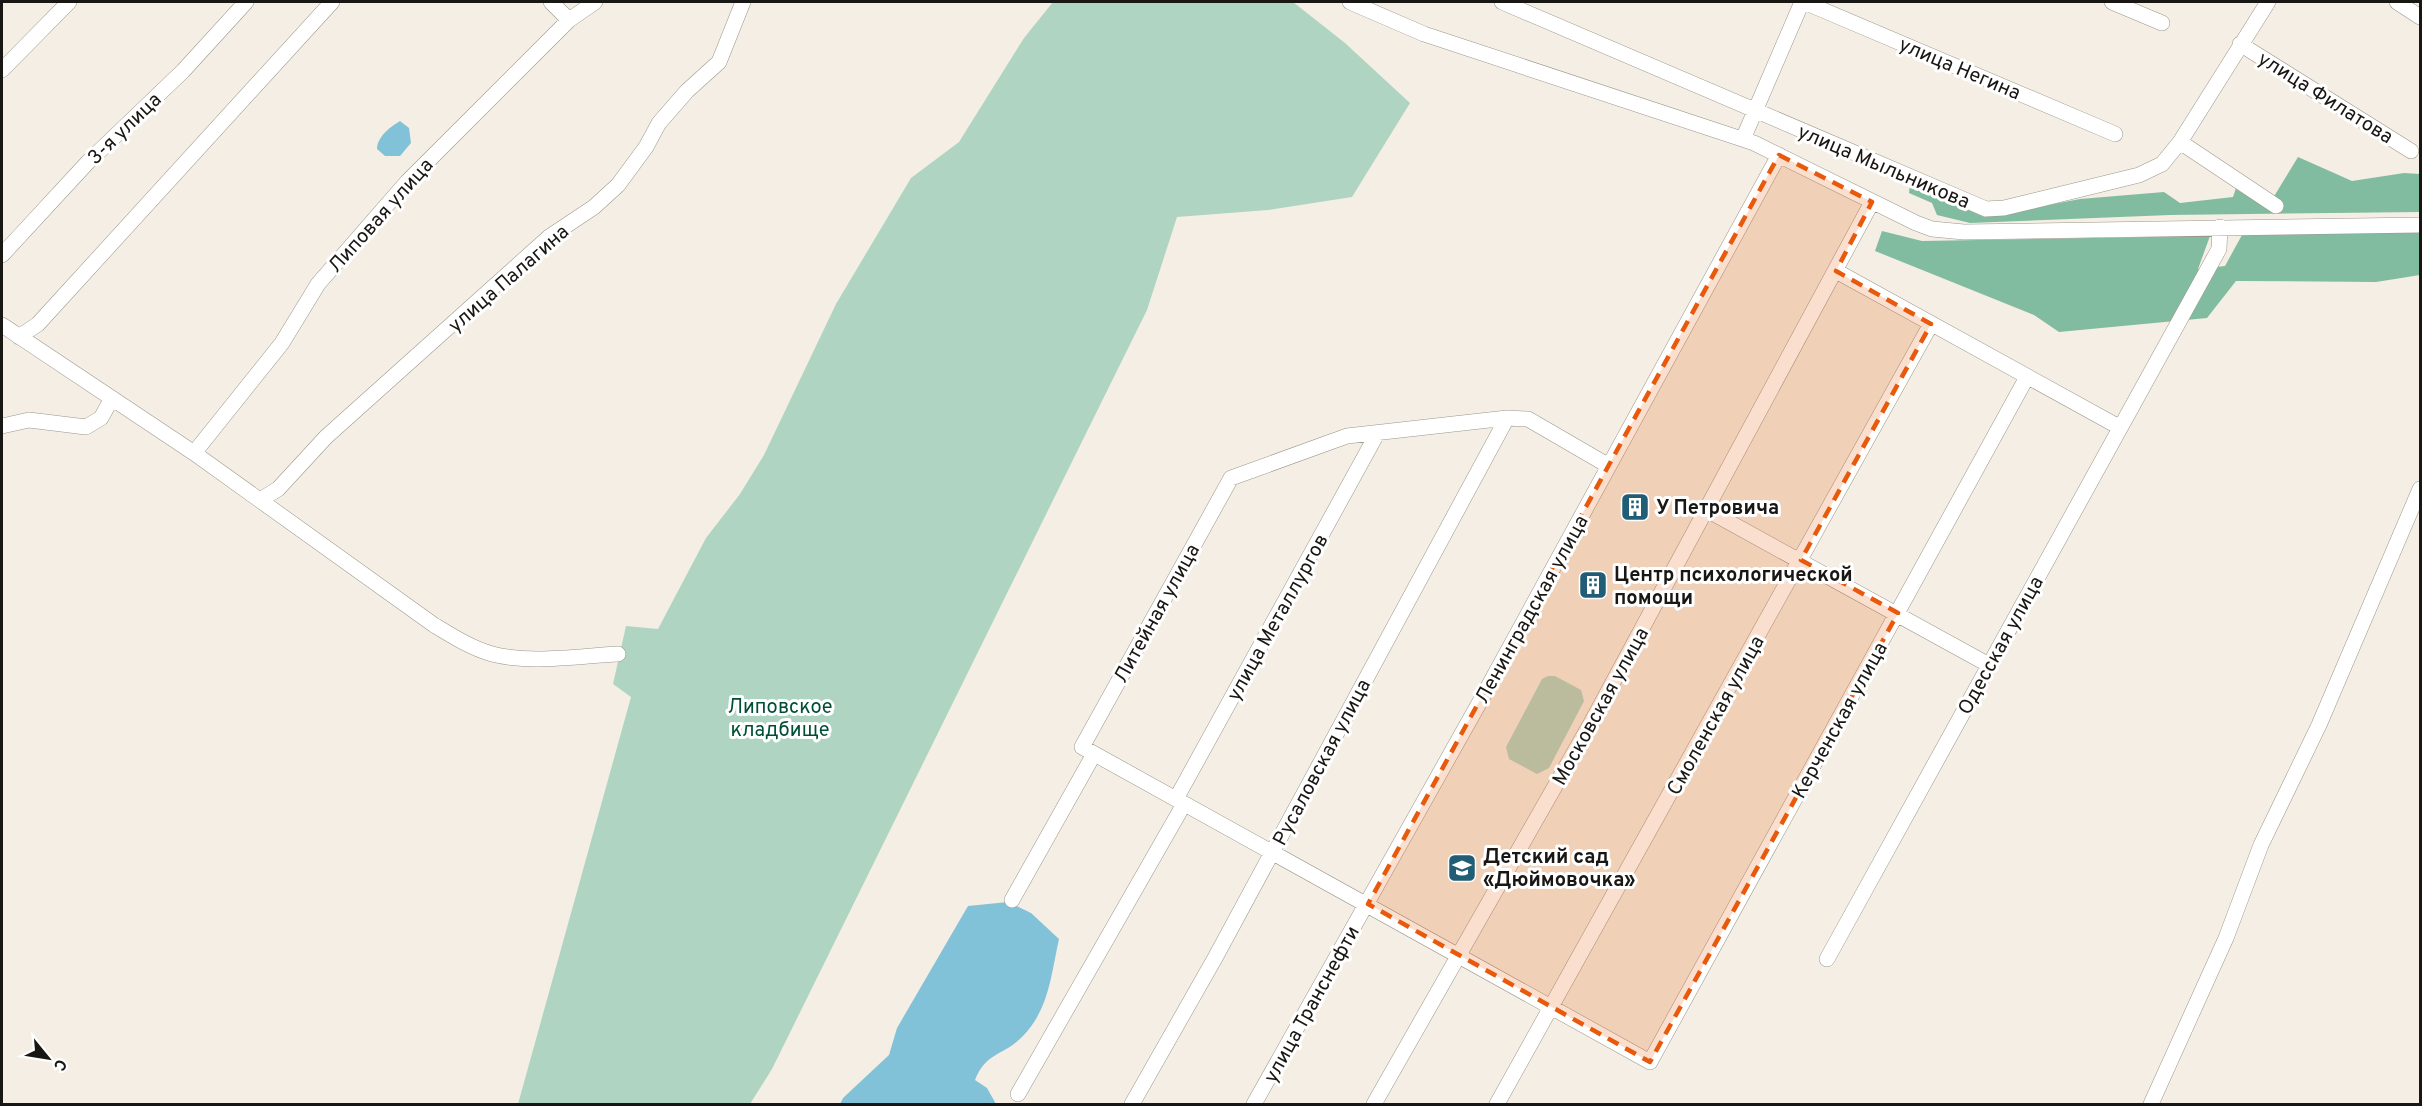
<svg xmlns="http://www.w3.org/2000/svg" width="2422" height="1106" viewBox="0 0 2422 1106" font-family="Overpass,sans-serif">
<rect width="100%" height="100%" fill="#f4eee4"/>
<!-- green -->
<path fill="#afd5c2" d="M 1053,2 L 1293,2 L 1345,43 L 1410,103 L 1352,197 L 1268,210 L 1177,217 L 1147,310 L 772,1069 L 750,1104 L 518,1104 L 631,697 L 613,684 L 626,626 L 658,629 L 706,538 L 740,494 L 764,455 L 836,304 L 911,178 L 959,142 L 1024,38 Z
M 1548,676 L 1555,676 L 1581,690 L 1584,701 L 1549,768 L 1537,774 L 1509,759 L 1506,747 L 1542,679 Z"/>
<!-- forest -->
<path fill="#82bca0" d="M 2298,157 L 2352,181 L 2404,173 L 2420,174 L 2420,212 L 2170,215 L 1970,223 L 1937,215 L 1932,203 L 1909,193 L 1910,184 L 1985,217 L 2080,199 L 2164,192 L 2180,203 L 2233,197 L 2236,188 L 2273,198 Z
M 1882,231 L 1922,241 L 2210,236 L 2198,269 L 2225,266 L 2242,235 L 2420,231 L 2420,275 L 2376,282 L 2236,281 L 2207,318 L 2059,332 L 2034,315 L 1875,251 Z"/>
<!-- water -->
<path fill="#82c2d8" d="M 400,121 L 409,128 L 411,143 L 400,156 L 385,156 L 377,149 C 377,137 390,127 400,121 Z
M 1008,902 L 1031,913 L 1059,939 C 1051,975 1049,1010 1022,1037 C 1003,1056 986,1052 975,1080 L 987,1088 L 996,1104 L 840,1104 L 843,1098 L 889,1055 L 897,1028 L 968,906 Z"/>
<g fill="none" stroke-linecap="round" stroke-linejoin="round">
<!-- minor casing -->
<g stroke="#9b978d" stroke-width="16">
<path id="minor" d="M 551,2 L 569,20
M 1350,2 L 1424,34 L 1754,143 L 1916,223 L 1932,229 L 1964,232 L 2420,225
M 1502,2 L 1986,209 L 2004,208 L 2139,175 L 2162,164 L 2180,142 L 2268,2
M 1804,2 L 2115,134
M 2112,2 L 2162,23
M 2397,2 L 2420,17
M 2240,44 L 2411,151
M 2,70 L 69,2
M 1743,139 L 1802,2
M 2180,142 L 2276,206
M 2,255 L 88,162 L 183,71 L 246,2
M 1836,271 L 2119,427
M 2,325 L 194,453 L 434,625 C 452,636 471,648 492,654 C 531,664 578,656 618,654
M 19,337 L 38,324 L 332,2
M 2,426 L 29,420 L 86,427 L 101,418 L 112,398
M 194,453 L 282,343 L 318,284 L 407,182 L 569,20 L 595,2
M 1609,466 L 1528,419 L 1507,418 L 1347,436 L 1231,478 L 1082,747 L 1650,1062 L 2027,377
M 260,500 L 278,489 L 326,437 L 549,237 L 594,207 L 618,185 L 646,147 L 659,123 L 687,91 L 719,62 L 743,2
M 1707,510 L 1989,665
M 1176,799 L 1377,434
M 1012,900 L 1094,754
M 1827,959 L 2219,249 L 2220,227
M 1018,1094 L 1184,804
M 1132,1104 L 1215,958 L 1507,418
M 1254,1104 L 1482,698 L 1779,155
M 1374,1104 L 1591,723 L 1872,202
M 1497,1104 L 1931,324
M 2151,1104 L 2226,938 L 2261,845 L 2319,725 L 2420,489"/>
</g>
<!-- minor -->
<use href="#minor" stroke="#fff" stroke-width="15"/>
</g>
<!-- marked area -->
<path fill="#e8590c" fill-opacity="0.2" stroke="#e8590c" stroke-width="4.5" stroke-dasharray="12 8" stroke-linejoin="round" d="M 1779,155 L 1872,202 L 1836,271 L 1931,324 L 1801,560 L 1898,613 L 1650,1062 L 1368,904 Z"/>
<!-- icons -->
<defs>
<g id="building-square" transform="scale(1.5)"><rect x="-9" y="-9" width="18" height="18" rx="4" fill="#215e75" stroke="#fff"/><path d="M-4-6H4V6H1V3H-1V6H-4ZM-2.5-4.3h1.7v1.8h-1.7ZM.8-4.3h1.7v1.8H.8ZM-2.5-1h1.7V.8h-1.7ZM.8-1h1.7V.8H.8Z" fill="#fff"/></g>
<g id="school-square" transform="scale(1.5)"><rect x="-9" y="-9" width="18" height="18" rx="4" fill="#215e75" stroke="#fff"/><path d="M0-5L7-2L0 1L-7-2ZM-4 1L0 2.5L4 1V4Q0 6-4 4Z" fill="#fff"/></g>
</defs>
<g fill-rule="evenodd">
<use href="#building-square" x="1635" y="507"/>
<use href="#building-square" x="1593" y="585"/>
<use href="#school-square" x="1462" y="868"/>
</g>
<g text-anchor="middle" stroke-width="6" stroke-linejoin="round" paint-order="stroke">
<!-- street labels -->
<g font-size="20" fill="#191714" stroke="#fff">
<text transform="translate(1960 68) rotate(23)" y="7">улица Негина</text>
<text transform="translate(2326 97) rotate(32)" y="7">улица Филатова</text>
<text transform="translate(124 128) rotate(-44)" y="7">3-я улица</text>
<text transform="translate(1884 166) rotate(23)" y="7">улица Мыльникова</text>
<text transform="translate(380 215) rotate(-48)" y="7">Липовая улица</text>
<text transform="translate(508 278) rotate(-41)" y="7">улица Палагина</text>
<text transform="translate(1531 609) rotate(-61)" y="7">Ленинградская улица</text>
<text transform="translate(1156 613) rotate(-61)" y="7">Литейная улица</text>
<text transform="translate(1277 617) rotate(-61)" y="7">улица Металлургов</text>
<text transform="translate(2000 645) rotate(-61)" y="7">Одесская улица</text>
<text transform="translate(1600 706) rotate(-61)" y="7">Московская улица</text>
<text transform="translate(1715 715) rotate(-61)" y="7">Смоленская улица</text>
<text transform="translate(1839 720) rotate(-61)" y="7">Керченская улица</text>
<text transform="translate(1321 762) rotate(-62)" y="7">Русаловская улица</text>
<text transform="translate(1311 1004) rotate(-61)" y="7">улица Транснефти</text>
</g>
<!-- poi labels -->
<g font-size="20" font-weight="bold" fill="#191714" stroke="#fff" text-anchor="start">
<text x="1656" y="514">У Петровича</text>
<text x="1614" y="581">Центр психологической<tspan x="1614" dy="23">помощи</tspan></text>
<text x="1483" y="863">Детский сад<tspan x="1483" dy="23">«Дюймовочка»</tspan></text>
</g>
<!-- park labels -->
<g font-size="20" fill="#004f35" stroke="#fff">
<text x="780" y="713">Липовское<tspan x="780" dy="23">кладбище</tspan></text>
</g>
</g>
<!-- border -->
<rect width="2422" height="1106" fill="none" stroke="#191714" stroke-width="6"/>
<!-- north arrow -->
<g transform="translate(48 1058) rotate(120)" stroke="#ffffff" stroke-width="4.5" paint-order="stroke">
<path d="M0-4.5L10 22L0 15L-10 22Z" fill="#191714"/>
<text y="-9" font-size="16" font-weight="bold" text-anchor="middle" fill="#191714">С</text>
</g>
</svg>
